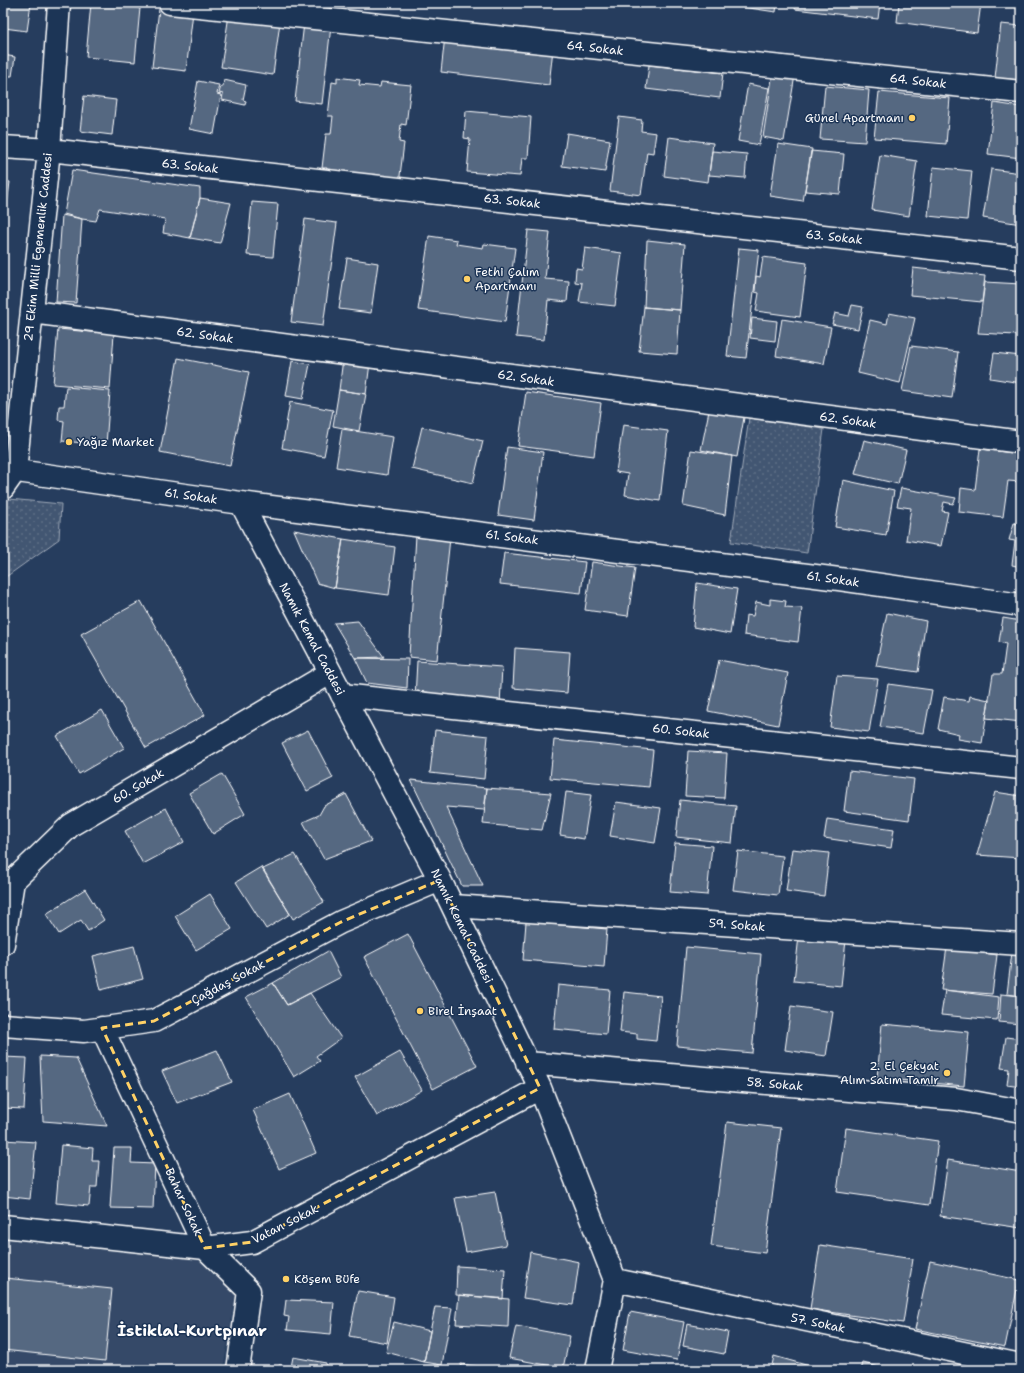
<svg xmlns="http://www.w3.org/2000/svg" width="1024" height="1373" viewBox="0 0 1024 1373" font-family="'Shantell Sans',sans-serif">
<defs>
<pattern id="grass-dots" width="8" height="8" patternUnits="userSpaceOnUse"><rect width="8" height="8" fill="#425672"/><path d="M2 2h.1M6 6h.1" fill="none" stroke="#5e6f87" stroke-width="1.8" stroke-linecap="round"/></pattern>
</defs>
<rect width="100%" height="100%" fill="#263d5e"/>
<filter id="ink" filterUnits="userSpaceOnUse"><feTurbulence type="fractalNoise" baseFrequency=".025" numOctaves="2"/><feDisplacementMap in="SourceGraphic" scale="8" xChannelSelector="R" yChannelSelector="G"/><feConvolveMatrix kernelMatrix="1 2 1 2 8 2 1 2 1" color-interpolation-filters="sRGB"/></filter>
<g filter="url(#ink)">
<!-- built -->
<path fill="#344a68" d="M 3,1235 L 198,1258 L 236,1293 L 223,1370 L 3,1370 Z"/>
<!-- grass -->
<path fill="url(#grass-dots)" stroke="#a0aab8" d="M 749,418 L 824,429 L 807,553 L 731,542 Z
M 9,499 L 61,504 L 59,539 L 3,579 L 3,505 Z"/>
<!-- building -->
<path fill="#556781" stroke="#fff" d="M 3,3 L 31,3 L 27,31 L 4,28 L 3,32 Z
M 91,3 L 140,8 L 135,62 L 86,57 Z
M 723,3 L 777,3 L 776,12 L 722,4 Z
M 796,3 L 880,3 L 878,19 L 795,9 Z
M 899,3 L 981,3 L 977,33 L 897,22 Z
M 159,9 L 193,12 L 186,71 L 152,67 Z
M 229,15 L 280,22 L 273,75 L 221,67 Z
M 304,23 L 331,26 L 322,104 L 295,101 Z
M 1001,24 L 1021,26 L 1021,80 L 995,78 Z
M 445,36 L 553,49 L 549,85 L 441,72 Z
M 3,55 L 15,57 L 12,76 L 6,76 L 3,88 Z
M 649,65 L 723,73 L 720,98 L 646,89 Z
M 773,72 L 795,75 L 784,141 L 763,137 Z
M 337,77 L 360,80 L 359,85 L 380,87 L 381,82 L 411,85 L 406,125 L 401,124 L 399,142 L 404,143 L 399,184 L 326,175 L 327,168 L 322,168 L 326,134 L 331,134 L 333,116 L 328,116 L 332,82 L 337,83 Z
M 224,80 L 246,85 L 243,100 L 246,101 L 245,105 L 222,100 L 223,94 L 219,93 L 221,86 L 223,86 Z
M 198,81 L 219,85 L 217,94 L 221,95 L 214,134 L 189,129 Z
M 748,84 L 769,88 L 759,145 L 738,141 Z
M 825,86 L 869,90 L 865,142 L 820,139 Z
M 879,92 L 950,98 L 946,144 L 874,138 Z
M 84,96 L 116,100 L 112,135 L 80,131 Z
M 994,103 L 1021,107 L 1021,158 L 988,154 Z
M 466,111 L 531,117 L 528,158 L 522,158 L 520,176 L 467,172 L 470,139 L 464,138 Z
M 619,117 L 642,120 L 641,131 L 656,133 L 653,153 L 647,152 L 641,195 L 610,191 Z
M 567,133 L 610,140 L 605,172 L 562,166 Z
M 669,137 L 713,143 L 708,182 L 664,176 Z
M 778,144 L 812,149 L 803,201 L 770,196 Z
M 712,151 L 747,154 L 745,178 L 709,175 Z
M 811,151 L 844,154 L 840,194 L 805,191 Z
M 880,155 L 917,161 L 909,216 L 872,210 Z
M 933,167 L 972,171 L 967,220 L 928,216 Z
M 991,169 L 1021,173 L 1021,224 L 983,218 Z
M 72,170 L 200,188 L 200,198 L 190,238 L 163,233 L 165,219 L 100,209 L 96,221 L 82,219 L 64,214 Z
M 3,181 L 10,182 L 4,227 L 3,227 Z
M 200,198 L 231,203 L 220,243 L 190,238 Z
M 252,202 L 278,204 L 273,257 L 247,255 Z
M 62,215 L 82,219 L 76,303 L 56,302 Z
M 305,219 L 337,223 L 323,326 L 291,322 Z
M 528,230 L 550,232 L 545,279 L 569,281 L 567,302 L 548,300 L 544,340 L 516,337 Z
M 429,236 L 457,240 L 456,244 L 483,248 L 484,244 L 515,248 L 505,322 L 418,310 Z
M 647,240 L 685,244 L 680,310 L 644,307 Z
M 585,248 L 622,253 L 615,306 L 579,302 L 582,283 L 575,282 L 576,268 L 582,269 Z
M 739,248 L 759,250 L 746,358 L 727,356 Z
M 763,257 L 807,263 L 800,317 L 756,311 L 759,293 L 755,292 L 756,276 L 760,277 Z
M 347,258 L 378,263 L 371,313 L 339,309 Z
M 913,268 L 985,276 L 982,302 L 910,295 Z
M 985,282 L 1021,284 L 1016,335 L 978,333 Z
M 852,305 L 863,307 L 858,329 L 832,324 L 835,313 L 849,316 Z
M 644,307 L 680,310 L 677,354 L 639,351 Z
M 889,313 L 915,318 L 900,383 L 858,373 L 870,320 L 887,324 Z
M 752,318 L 777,321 L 775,341 L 750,338 Z
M 782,319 L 831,327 L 824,364 L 776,356 Z
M 58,329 L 114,334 L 110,389 L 53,384 Z
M 911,346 L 958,352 L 952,398 L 902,391 Z
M 994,353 L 1021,356 L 1021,383 L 990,378 Z
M 178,358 L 249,372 L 230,466 L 160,452 Z
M 343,359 L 370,363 L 366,394 L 339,390 Z
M 292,361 L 310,364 L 303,399 L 286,396 Z
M 66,387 L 110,391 L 106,445 L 62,441 L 64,421 L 58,420 L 59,406 L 64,406 Z
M 339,390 L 366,394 L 359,431 L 333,426 Z
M 526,392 L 601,403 L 594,456 L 518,446 Z
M 290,402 L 333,410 L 324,456 L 282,448 Z
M 710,406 L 745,412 L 737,457 L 701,450 Z
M 623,425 L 668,431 L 660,501 L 625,495 L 628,474 L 616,472 Z
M 422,427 L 483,441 L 473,483 L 412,469 Z
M 342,429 L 393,437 L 387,475 L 336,467 Z
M 864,440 L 906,450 L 898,484 L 855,474 Z
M 507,447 L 543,452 L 534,520 L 498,515 Z
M 980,449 L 1021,454 L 1021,482 L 1008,481 L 1003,517 L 959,512 L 961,488 L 975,490 Z
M 691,450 L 732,456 L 725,515 L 683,506 Z
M 843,480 L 894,491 L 886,535 L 835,527 Z
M 901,488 L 956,498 L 953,504 L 944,502 L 942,511 L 948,512 L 941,546 L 906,540 L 911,508 L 897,506 Z
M 1014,523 L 1021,525 L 1021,567 L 1012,565 L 1015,541 L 1009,540 Z
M 294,530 L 343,539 L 335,588 L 317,583 Z
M 416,535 L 450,538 L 437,660 L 409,657 Z
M 343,539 L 395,547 L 389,595 L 335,588 Z
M 504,553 L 585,562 L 581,593 L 500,584 Z
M 592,562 L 635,568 L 628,616 L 585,610 Z
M 697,583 L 737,589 L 730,634 L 693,627 Z
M 770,599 L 786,601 L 785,607 L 802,608 L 798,642 L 744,635 L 746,615 L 753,616 L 756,602 L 770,605 Z
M 141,601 L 205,715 L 146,748 L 81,634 Z
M 887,613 L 926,621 L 918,672 L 876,666 Z
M 1003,618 L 1021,621 L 1021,722 L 986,718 L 993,674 L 1002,674 L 1006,644 L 999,642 Z
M 358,621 L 384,657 L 355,658 L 334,623 Z
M 515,648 L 570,652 L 567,693 L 513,688 Z
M 355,658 L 408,659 L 407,688 L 367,683 Z
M 719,660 L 788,673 L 778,725 L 708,711 Z
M 417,661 L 502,667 L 500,705 L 415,698 Z
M 837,676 L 878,679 L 869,732 L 830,727 Z
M 888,684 L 932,690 L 924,733 L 880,727 Z
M 970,696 L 989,700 L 982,743 L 958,739 L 959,734 L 938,729 L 944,697 L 969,701 Z
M 102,710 L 124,748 L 79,774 L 57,736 Z
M 308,730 L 333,778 L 307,791 L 282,743 Z
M 435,730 L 488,736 L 484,779 L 430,773 Z
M 554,740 L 653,750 L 649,787 L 550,778 Z
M 688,751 L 727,753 L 724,798 L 685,796 Z
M 849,771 L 914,779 L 909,820 L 844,811 Z
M 222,774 L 245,814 L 213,834 L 189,793 Z
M 411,780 L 487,788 L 484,810 L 446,807 L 483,886 L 462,886 Z
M 487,788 L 551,793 L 542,830 L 483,824 Z
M 566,792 L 591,795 L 584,839 L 560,835 Z
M 995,792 L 1021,796 L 1021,858 L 977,855 Z
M 346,794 L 371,841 L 324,859 L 303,822 L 319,815 L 324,806 Z
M 680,800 L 736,806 L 732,843 L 676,837 Z
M 616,802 L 661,808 L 655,843 L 610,836 Z
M 166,808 L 184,842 L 143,864 L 125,831 Z
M 827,819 L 894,829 L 891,848 L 824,838 Z
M 675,843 L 712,846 L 707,895 L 670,892 Z
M 792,849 L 829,853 L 824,896 L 786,891 Z
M 738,851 L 783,856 L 778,895 L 733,890 Z
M 295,854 L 324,902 L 293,919 L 263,869 Z
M 261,867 L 290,914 L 266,929 L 236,882 Z
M 85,889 L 104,920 L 88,931 L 81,920 L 59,934 L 46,914 Z
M 210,894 L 232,929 L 196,950 L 175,916 Z
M 526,922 L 607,929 L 604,967 L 523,960 Z
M 408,934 L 477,1066 L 433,1089 L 364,957 Z
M 799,936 L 846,940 L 841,986 L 794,981 Z
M 134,946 L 143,979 L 101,990 L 93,956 Z
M 686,947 L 761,954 L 752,1053 L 677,1046 Z
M 947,947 L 997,955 L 992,994 L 941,990 Z
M 328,951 L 341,977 L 287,1005 L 273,983 Z
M 1012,952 L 1021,953 L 1021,996 L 1007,994 Z
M 273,983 L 287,1005 L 310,993 L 341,1038 L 316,1056 L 320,1061 L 294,1077 L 246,997 Z
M 558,985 L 610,990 L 606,1034 L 554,1029 Z
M 945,990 L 999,997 L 997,1020 L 941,1015 Z
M 624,992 L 661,996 L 656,1041 L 637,1039 L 637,1034 L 620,1032 Z
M 1001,994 L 1021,996 L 1021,1024 L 999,1022 Z
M 791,1006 L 833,1012 L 826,1056 L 785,1050 Z
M 882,1024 L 969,1032 L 964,1086 L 877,1078 Z
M 1006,1037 L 1021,1039 L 1021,1087 L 1007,1085 L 1009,1069 L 1001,1068 Z
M 217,1050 L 232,1082 L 177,1103 L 162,1071 Z
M 400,1052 L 422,1090 L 377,1116 L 355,1077 Z
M 40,1056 L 76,1058 L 107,1126 L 43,1121 Z
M 3,1057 L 27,1058 L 24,1109 L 3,1108 Z
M 290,1094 L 316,1153 L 279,1169 L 253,1110 Z
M 727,1122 L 781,1128 L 765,1253 L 711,1246 Z
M 846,1128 L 938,1141 L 929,1205 L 837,1192 Z
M 3,1140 L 36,1142 L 30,1199 L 3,1196 Z
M 61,1145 L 93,1148 L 92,1161 L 99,1161 L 97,1187 L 91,1187 L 89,1206 L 56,1203 Z
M 114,1148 L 132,1148 L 131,1163 L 155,1164 L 153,1209 L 110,1208 Z
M 948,1160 L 1021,1172 L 1021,1228 L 940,1216 Z
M 495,1192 L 506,1245 L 466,1252 L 455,1198 Z
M 820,1245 L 913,1259 L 903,1323 L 810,1309 Z
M 530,1252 L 579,1262 L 573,1305 L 523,1298 Z
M 930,1261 L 1019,1280 L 1005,1347 L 915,1329 Z
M 457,1266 L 505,1269 L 503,1299 L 456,1295 Z
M 5,1278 L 112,1289 L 105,1361 L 3,1350 L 3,1293 Z
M 358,1291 L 394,1297 L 387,1343 L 349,1336 Z
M 459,1295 L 509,1299 L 508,1327 L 456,1324 Z
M 286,1300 L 334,1302 L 331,1334 L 287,1330 L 289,1317 L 284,1316 Z
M 435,1307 L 452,1308 L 442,1365 L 424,1362 Z
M 630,1312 L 684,1322 L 677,1360 L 623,1350 Z
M 394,1322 L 430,1331 L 424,1362 L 386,1352 Z
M 687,1324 L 728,1332 L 724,1354 L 683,1346 Z
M 516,1326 L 570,1336 L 563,1368 L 509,1358 Z
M 774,1356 L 813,1367 L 813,1370 L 771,1370 Z
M 293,1357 L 326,1363 L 325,1370 L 278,1370 L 279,1365 L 291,1367 Z
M 863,1363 L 892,1370 L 861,1370 Z
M 461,1364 L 499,1370 L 460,1370 Z"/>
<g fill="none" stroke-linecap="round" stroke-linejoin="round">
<!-- minor casing -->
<g stroke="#fff" stroke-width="25">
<path id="minor" d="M 170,3 L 1021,92
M 3,147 L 49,150 L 1021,258
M 32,312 L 1021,442
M 3,469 L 241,503 L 839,579 L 1021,605
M 3,488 L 15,471 L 49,150 L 59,3
M 241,503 L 440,880 L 540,1088 L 615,1280 L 597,1370
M 342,695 L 1021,768
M 453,906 L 1021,944
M 3,944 L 13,881 L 71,825 L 330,673
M 3,1025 L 84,1031 L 154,1021 L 341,922 L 440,880
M 102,1028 L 205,1248 L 249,1291 L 238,1370
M 527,1063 L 956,1099 L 1021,1111
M 3,1226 L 205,1248 L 252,1242 L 540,1088
M 615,1280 L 1021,1365"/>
</g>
<!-- minor -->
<use href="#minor" stroke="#1d3557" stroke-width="22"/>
</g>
</g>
<!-- marked area -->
<path fill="none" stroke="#ffd166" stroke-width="3" stroke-dasharray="8 5" stroke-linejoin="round" d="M 440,880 L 540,1088 L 252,1242 L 205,1248 L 102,1028 L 154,1021 L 341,922 Z"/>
<!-- markers -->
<g fill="#ffd166" stroke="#1d3557" stroke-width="1.5">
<circle cx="912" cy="118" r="4"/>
<circle cx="467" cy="279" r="4"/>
<circle cx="69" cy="442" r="4"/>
<circle cx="420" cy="1011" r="4"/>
<circle cx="947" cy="1073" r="4"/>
<circle cx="286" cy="1279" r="4"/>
</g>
<g text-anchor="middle" stroke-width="3" stroke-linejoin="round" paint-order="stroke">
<!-- street labels -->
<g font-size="12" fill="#fff" stroke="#1d3557">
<text transform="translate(595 48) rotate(6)" y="4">64. Sokak</text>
<text transform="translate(918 81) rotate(6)" y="4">64. Sokak</text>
<text transform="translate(190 166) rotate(6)" y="4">63. Sokak</text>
<text transform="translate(512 201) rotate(6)" y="4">63. Sokak</text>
<text transform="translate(834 237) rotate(6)" y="4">63. Sokak</text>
<text transform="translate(38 247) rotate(-84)" y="4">29 Ekim Milli Egemenlik Caddesi</text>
<text transform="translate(205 335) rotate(8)" y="4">62. Sokak</text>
<text transform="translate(526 378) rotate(8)" y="4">62. Sokak</text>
<text transform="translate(848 420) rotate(8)" y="4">62. Sokak</text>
<text transform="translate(191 496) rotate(8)" y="4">61. Sokak</text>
<text transform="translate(512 537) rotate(7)" y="4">61. Sokak</text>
<text transform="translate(833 579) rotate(8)" y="4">61. Sokak</text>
<text transform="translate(312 639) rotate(62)" y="4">Namık Kemal Caddesi</text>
<text transform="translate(681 731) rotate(6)" y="4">60. Sokak</text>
<text transform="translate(138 786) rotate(-30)" y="4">60. Sokak</text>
<text transform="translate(737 925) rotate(4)" y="4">59. Sokak</text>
<text transform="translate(462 926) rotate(64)" y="4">Namık Kemal Caddesi</text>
<text transform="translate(228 982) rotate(-28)" y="4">Çağdaş Sokak</text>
<text transform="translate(775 1084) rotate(5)" y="4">58. Sokak</text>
<text transform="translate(184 1202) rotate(65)" y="4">Bahar Sokak</text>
<text transform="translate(285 1224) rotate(-27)" y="4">Vatan Sokak</text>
<text transform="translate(818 1323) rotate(12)" y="4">57. Sokak</text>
</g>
<!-- poi labels -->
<g font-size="12" fill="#fff" stroke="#1d3557" text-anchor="start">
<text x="904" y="122" text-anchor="end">Günel Apartmanı</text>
<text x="475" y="276">Fethi Çalım<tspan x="475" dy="14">Apartmanı</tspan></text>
<text x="77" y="446">Yağız Market</text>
<text x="428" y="1015">Birel İnşaat</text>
<text x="939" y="1070" text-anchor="end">2. El Çekyat<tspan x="939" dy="14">Alım Satım Tamir</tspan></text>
<text x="294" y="1283">Köşem Büfe</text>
</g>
<!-- district labels -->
<g font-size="16" font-weight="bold" fill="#fff" stroke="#1d3557">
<text x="192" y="1336">İstiklal-Kurtpınar</text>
</g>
</g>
<!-- margin -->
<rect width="1024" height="1373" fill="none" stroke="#1d3557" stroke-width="16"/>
<rect x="8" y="8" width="1008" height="1357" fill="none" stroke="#fff" stroke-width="1.5" filter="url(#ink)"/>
</svg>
